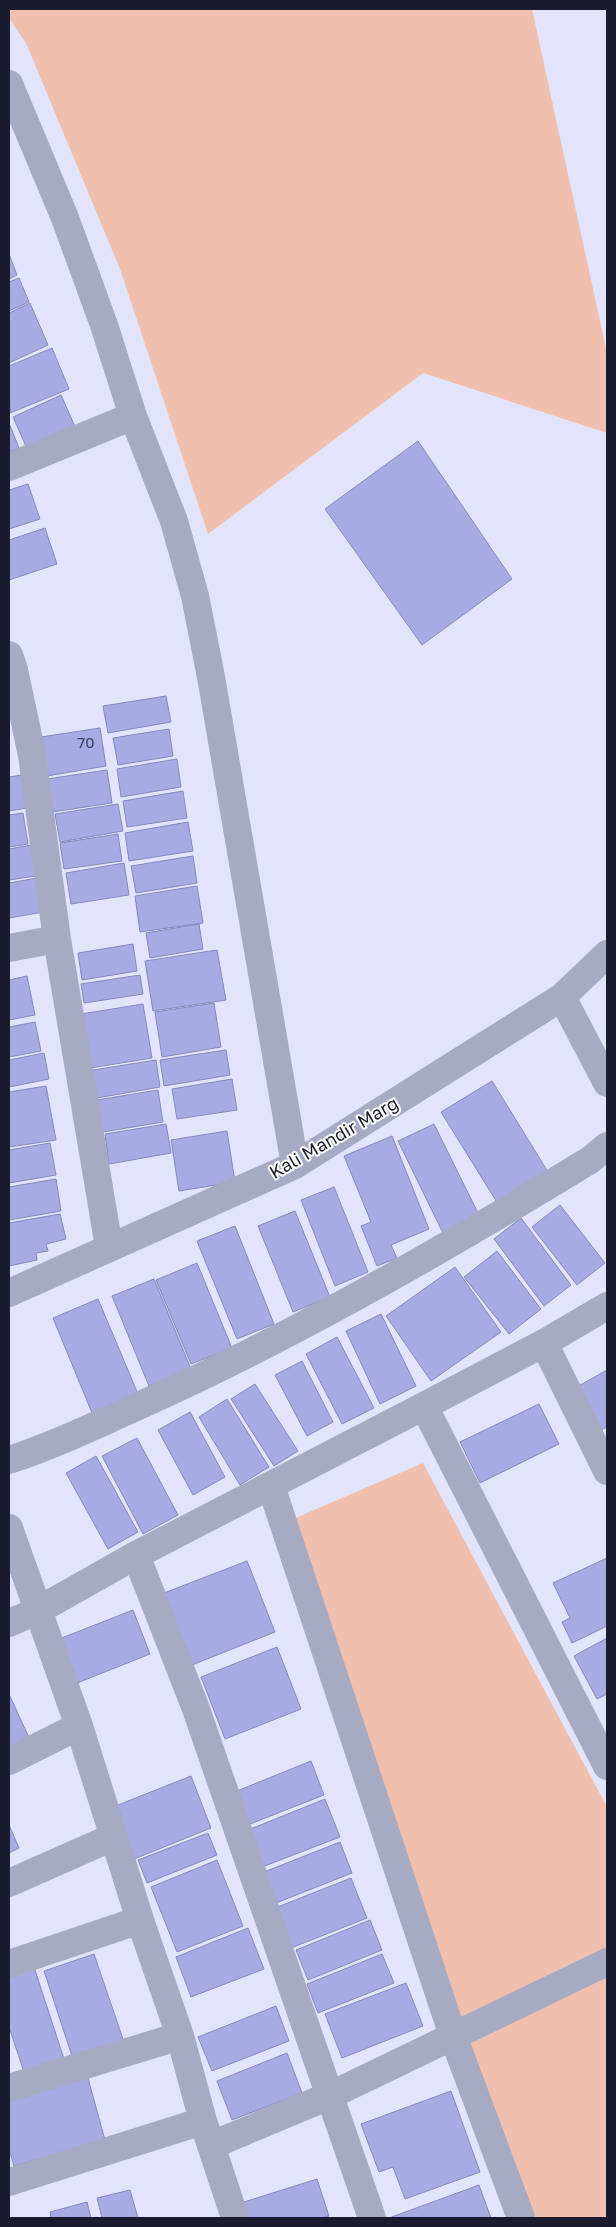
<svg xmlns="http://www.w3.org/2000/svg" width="616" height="2227" viewBox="0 0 616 2227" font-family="'Golos Text',sans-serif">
<rect width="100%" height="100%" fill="#e2e4fb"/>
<!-- green -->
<path fill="#f0bfae" d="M 9,9 L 532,9 L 607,353 L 607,433 L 423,373 L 208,534 L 120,269 L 26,43 L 9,18 Z
M 423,1463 L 607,1807 L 607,2218 L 529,2218 L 291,1520 Z"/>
<!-- building -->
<path fill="#a7abe4" stroke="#8589bc" d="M 9,254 L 17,275 L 9,279 Z
M 19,278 L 29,302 L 9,311 L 9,282 Z
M 30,303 L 48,345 L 9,363 L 9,313 Z
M 52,348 L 69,389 L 10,413 L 9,366 Z
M 61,395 L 77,431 L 29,453 L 13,417 Z
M 9,423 L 19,448 L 9,452 Z
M 418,441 L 512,579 L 422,645 L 325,509 Z
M 28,484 L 40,519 L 9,529 L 9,490 Z
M 45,528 L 57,564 L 9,580 L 9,540 Z
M 166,696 L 171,722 L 108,733 L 103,706 Z
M 100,728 L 106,766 L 47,776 L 41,737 Z
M 169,729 L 173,756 L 118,765 L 113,738 Z
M 177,759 L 181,787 L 121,797 L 117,769 Z
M 107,770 L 112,803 L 52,812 L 47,779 Z
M 22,775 L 27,808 L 9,811 L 9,777 Z
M 183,791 L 187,818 L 127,827 L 123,801 Z
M 118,804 L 123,831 L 60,842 L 55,814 Z
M 23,813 L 28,844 L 9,847 L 9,815 Z
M 188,822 L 193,851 L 129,861 L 125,833 Z
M 118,834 L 122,861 L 64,869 L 60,843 Z
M 31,845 L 36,876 L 9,880 L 9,849 Z
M 193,856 L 197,883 L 136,893 L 131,866 Z
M 124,863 L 129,895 L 71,904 L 66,873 Z
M 43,877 L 49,911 L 9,918 L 9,883 Z
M 197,886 L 203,923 L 140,932 L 135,896 Z
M 199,924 L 203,949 L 150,958 L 146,933 Z
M 133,944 L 137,971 L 82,980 L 78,953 Z
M 217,950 L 226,1000 L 153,1011 L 145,961 Z
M 140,975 L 143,994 L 84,1003 L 81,984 Z
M 27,976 L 35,1015 L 9,1020 L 9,980 Z
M 214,1003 L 221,1047 L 162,1057 L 155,1012 Z
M 143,1004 L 152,1058 L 84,1069 L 75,1015 Z
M 35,1022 L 41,1051 L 9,1057 L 9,1027 Z
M 226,1050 L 230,1075 L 164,1086 L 160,1060 Z
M 44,1053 L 49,1079 L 9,1087 L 9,1060 Z
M 156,1060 L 160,1087 L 91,1099 L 87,1071 Z
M 232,1079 L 237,1110 L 177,1119 L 172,1089 Z
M 492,1081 L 548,1172 L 498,1204 L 441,1112 Z
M 46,1086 L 56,1140 L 9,1147 L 9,1092 Z
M 158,1090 L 163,1122 L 103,1132 L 97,1100 Z
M 166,1124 L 171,1153 L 109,1164 L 105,1134 Z
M 434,1124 L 479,1215 L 443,1233 L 398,1141 Z
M 227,1131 L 235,1182 L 179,1191 L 171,1140 Z
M 392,1136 L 429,1229 L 391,1245 L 397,1258 L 377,1266 L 361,1226 L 371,1222 L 344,1156 Z
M 50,1143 L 56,1175 L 9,1183 L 9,1150 Z
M 56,1179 L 61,1211 L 9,1220 L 9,1187 Z
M 334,1187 L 368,1272 L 335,1286 L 301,1200 Z
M 560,1205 L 605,1263 L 577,1285 L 532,1227 Z
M 295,1211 L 330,1297 L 293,1312 L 258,1226 Z
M 60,1214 L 66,1239 L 46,1244 L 48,1251 L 36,1253 L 37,1260 L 9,1266 L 9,1223 Z
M 521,1218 L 571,1285 L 544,1306 L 494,1239 Z
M 235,1226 L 274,1324 L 237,1339 L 197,1241 Z
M 497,1251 L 541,1309 L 509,1334 L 464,1277 Z
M 197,1263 L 232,1348 L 191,1364 L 156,1280 Z
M 455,1267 L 501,1332 L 431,1381 L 386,1316 Z
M 154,1279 L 191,1369 L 149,1386 L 112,1296 Z
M 98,1299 L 138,1394 L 92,1413 L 53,1318 Z
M 381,1314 L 416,1386 L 380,1404 L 346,1331 Z
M 337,1337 L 374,1408 L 342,1424 L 306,1354 Z
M 302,1361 L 333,1422 L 307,1436 L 275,1375 Z
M 607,1370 L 607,1427 L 601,1430 L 577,1387 Z
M 255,1384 L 298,1451 L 274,1466 L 231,1399 Z
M 227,1399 L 269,1467 L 240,1485 L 199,1417 Z
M 539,1404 L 559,1444 L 480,1483 L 460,1442 Z
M 190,1412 L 225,1477 L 193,1495 L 158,1430 Z
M 137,1438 L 178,1515 L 143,1534 L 102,1456 Z
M 96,1456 L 138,1532 L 108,1549 L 66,1473 Z
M 607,1558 L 607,1626 L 572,1643 L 562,1622 L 570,1618 L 553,1583 Z
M 247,1561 L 275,1632 L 192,1665 L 164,1593 Z
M 133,1610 L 150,1654 L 67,1687 L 49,1643 Z
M 607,1638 L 607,1694 L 597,1699 L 574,1656 Z
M 277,1647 L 301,1709 L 225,1739 L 201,1677 Z
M 9,1694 L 31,1742 L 9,1753 Z
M 311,1761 L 324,1795 L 250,1824 L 237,1791 Z
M 191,1776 L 211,1828 L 134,1859 L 113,1807 Z
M 325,1799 L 340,1837 L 262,1867 L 248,1830 Z
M 9,1825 L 19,1848 L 9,1853 Z
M 208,1833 L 217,1855 L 147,1883 L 138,1860 Z
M 340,1842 L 352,1873 L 276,1903 L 264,1872 Z
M 217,1860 L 243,1926 L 177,1952 L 151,1887 Z
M 351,1878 L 367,1918 L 291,1948 L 275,1908 Z
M 370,1920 L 382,1950 L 308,1980 L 296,1950 Z
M 248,1928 L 264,1969 L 191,1997 L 176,1957 Z
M 94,1954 L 125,2045 L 74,2062 L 44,1971 Z
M 382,1954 L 394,1983 L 318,2013 L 307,1984 Z
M 34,1967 L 64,2059 L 24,2072 L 9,2027 L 9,1975 Z
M 406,1983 L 423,2026 L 342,2058 L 325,2014 Z
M 276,2006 L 289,2041 L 212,2071 L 198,2037 Z
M 287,2053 L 302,2093 L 232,2120 L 217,2081 Z
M 86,2071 L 105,2140 L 14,2166 L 9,2149 L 9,2093 Z
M 451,2091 L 480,2172 L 405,2199 L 393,2167 L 379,2172 L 361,2124 Z
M 317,2179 L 329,2216 L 321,2218 L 248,2218 L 244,2202 Z
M 479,2185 L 491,2218 L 389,2218 Z
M 130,2190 L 138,2218 L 102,2218 L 97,2198 Z
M 87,2202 L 91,2218 L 51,2218 L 50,2212 Z"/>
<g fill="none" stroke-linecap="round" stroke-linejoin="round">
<!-- minor -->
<path stroke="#a7aac3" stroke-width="28" d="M 9,84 L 65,218 L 104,325 L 133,416 L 174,521 L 195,596 L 211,677 L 295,1165
M 9,467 L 133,416
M 9,655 L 14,670 L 32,755 L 57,939 L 109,1247
M 9,948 L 57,939
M 562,997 L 607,1083
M 9,1293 L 295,1165 L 562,997 L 607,954
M 544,1343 L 607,1471
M 424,1406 L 607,1766
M 9,1460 C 55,1445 100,1423 145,1403 C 299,1333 446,1248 590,1160 L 607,1146
M 271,1486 L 453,2036 L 521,2218
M 9,1528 L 79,1726 L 140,1920 L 180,2036 L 203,2121 L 235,2218
M 136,1555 L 196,1709 L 372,2218
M 9,1623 L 37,1611 L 136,1555 L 424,1406 L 544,1343 L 607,1306
M 9,1761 L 79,1726
M 9,1883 L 113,1837
M 9,1964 L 140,1920
M 9,2088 L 180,2036
M 212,2145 L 329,2096 L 607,1962
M 9,2182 L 203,2121"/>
</g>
<g text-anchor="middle" stroke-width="4" stroke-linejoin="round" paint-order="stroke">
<!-- number labels -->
<g font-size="15" fill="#3d3f5c">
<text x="86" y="748">70</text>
</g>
<!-- street labels -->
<g font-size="18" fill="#1a1b2e" stroke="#fff">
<text transform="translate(334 1138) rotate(-30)" y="6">Kali Mandir Marg</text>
</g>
</g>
<!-- border -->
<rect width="616" height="2227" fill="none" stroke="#1a1b2e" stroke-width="20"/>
</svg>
